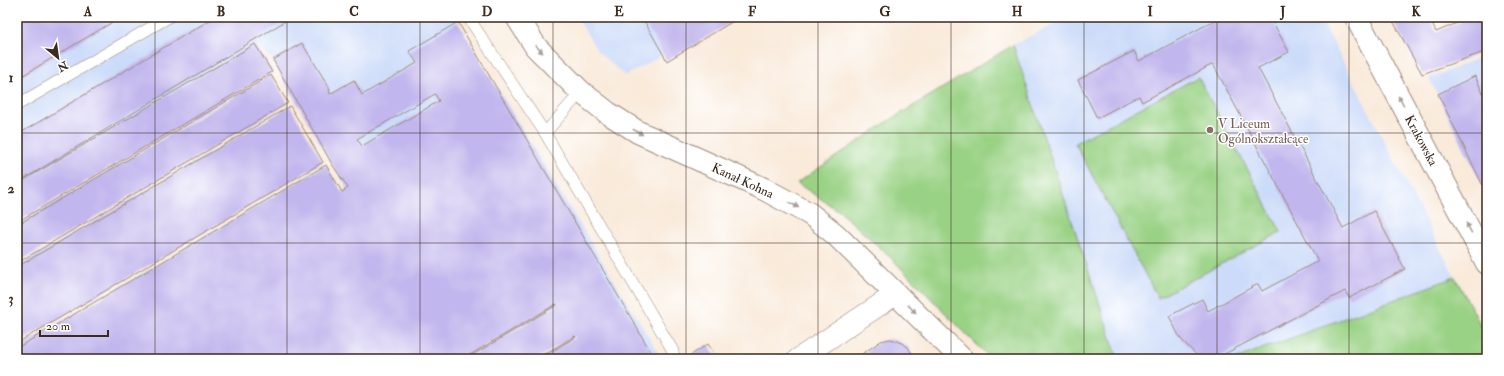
<svg xmlns="http://www.w3.org/2000/svg" width="1504" height="376" viewBox="0 0 1504 376" font-family="'IM FELL Double Pica',serif">
<rect width="100%" height="100%" fill="#fff"/>
<filter id="ink" filterUnits="userSpaceOnUse"><feTurbulence type="fractalNoise" baseFrequency=".025" numOctaves="2"/><feDisplacementMap in="SourceGraphic" scale="8" xChannelSelector="R" yChannelSelector="G"/><feConvolveMatrix kernelMatrix="1 2 1 2 8 2 1 2 1" color-interpolation-filters="sRGB"/></filter>
<filter id="wash" filterUnits="userSpaceOnUse"><feTurbulence type="fractalNoise" baseFrequency=".012" numOctaves="4" result="noise"/><feDisplacementMap in="SourceGraphic" scale="16" xChannelSelector="R" yChannelSelector="G"/><feGaussianBlur stdDeviation="0.9" result="paint"/><feColorMatrix in="noise" values="0 0 0 0 0 0 0 0 0 0 0 0 0 0 0 0 0 1.4 0 .05"/><feComposite in="paint" operator="in"/></filter>
<g filter="url(#wash)">
<rect width="100%" height="100%" fill="#f9eada"/>
<!-- built -->
<path fill="#ccdbf9" d="M 121,17 L 454,17 L 662,359 L 588,359 L 451,127 L 439,101 L 332,164 L 273,60 L 255,44 L 17,184 L 17,79 Z
M 577,17 L 731,17 L 625,76 L 598,52 Z
M 1068,17 L 1320,17 L 1455,277 L 1235,359 L 1118,359 L 1013,45 Z
M 1487,55 L 1487,194 L 1429,78 Z"/>
<!-- green -->
<path fill="#9ad285" stroke="#6a7e52" d="M 1013,45 L 1118,359 L 991,359 L 888,255 L 839,211 L 797,183 L 887,122 Z
M 1198,77 L 1281,232 L 1158,298 L 1075,143 Z
M 1455,277 L 1487,337 L 1487,359 L 1235,359 Z"/>
<g id="blocks">
<!-- building -->
<path fill="#c1b6ed" fill-rule="evenodd" d="M 17,17 L 121,17 L 17,79 Z
M 215,17 L 292,17 L 17,183 L 17,135 Z
M 642,17 L 740,17 L 667,61 Z
M 1221,17 L 1270,17 L 1289,52 L 1258,68 L 1343,228 L 1374,211 L 1405,269 L 1349,298 L 1345,291 L 1215,359 L 1200,359 L 1180,338 L 1169,316 L 1202,299 L 1208,311 L 1258,284 L 1262,291 L 1318,261 L 1213,64 L 1142,102 L 1139,96 L 1097,118 L 1078,80 L 1134,51 L 1139,61 Z
M 1401,17 L 1429,17 L 1436,32 L 1471,17 L 1487,17 L 1487,51 L 1422,74 L 1393,21 Z
M 458,22 L 655,359 L 539,359 L 576,337 L 575,336 L 536,359 L 466,359 L 557,305 L 556,304 L 463,359 L 17,359 L 17,348 L 326,165 L 342,192 L 348,188 L 332,164 L 273,60 L 302,43 L 329,87 L 330,94 L 354,80 L 362,95 L 417,63 L 409,51 ZM 435,94 L 439,101 L 362,146 L 357,139 Z
M 255,44 L 272,72 L 17,222 L 17,184 Z
M 271,75 L 288,103 L 17,263 L 17,225 Z
M 1475,76 L 1487,102 L 1487,194 L 1438,94 Z
M 290,106 L 323,162 L 17,343 L 17,267 Z
M 890,339 L 898,341 L 908,347 L 915,359 L 855,359 L 881,341 Z
M 708,344 L 718,359 L 693,359 L 691,355 Z"/>
</g>
</g>
<g filter="url(#ink)">
<use href="#blocks" fill-opacity="0" stroke="#9a8a7c" stroke-width="1"/>
<g fill="none" stroke-linecap="round" stroke-linejoin="round">
<!-- lane casing -->
<g stroke="#9a8a7c" stroke-width="12">
<path id="lane" d="M 468,17 L 545,133 L 673,351 L 674,359
M 17,105 L 169,17
M 545,133 L 581,92"/>
</g>
<!-- street casing -->
<g stroke="#9a8a7c" stroke-width="22">
<path id="street" d="M 798,359 L 896,294"/>
</g>
<!-- secondary casing -->
<g stroke="#9a8a7c" stroke-width="24">
<path id="secondary" d="M 517,17 L 536,47 L 581,92 L 608,113 L 638,132 L 764,189 L 810,214 L 835,234 L 962,359
M 1356,17 L 1487,263"/>
</g>
<!-- lane -->
<use href="#lane" stroke="#fff" stroke-width="11"/>
<!-- street -->
<use href="#street" stroke="#fff" stroke-width="21"/>
<!-- secondary -->
<use href="#secondary" stroke="#fff" stroke-width="22"/>
</g>
<!-- one-way arrows -->
<defs><path id="oneway-solid" d="M-6-.8H1V-3.2L6.5 0L1 3.2V.8H-6Z"/></defs>
<g fill="#a79f9a">
<use href="#oneway-solid" transform="translate(539 49) rotate(47)"/>
<use href="#oneway-solid" transform="translate(1401 101) rotate(-118)"/>
<use href="#oneway-solid" transform="translate(638 132) rotate(29)"/>
<use href="#oneway-solid" transform="translate(794 205) rotate(29)"/>
<use href="#oneway-solid" transform="translate(1469 228) rotate(-118)"/>
<use href="#oneway-solid" transform="translate(912 309) rotate(45)"/>
</g>
</g>
<!-- grid -->
<path fill="none" stroke="#3b2a1e" stroke-width="1" stroke-opacity="0.55" d="M 155,17 L 155,359M 287,17 L 287,359M 420,17 L 420,359M 553,17 L 553,359M 686,17 L 686,359M 818,17 L 818,359M 951,17 L 951,359M 1084,17 L 1084,359M 1217,17 L 1217,359M 1349,17 L 1349,359M 17,133 L 1487,133M 17,243 L 1487,243"/>
<!-- markers -->
<circle fill="#8d6e63" stroke="#fff" stroke-width="1.5" cx="1210" cy="130" r="4"/>
<g text-anchor="middle" stroke-width="3" stroke-linejoin="round" paint-order="stroke">
<!-- education labels -->
<g font-size="13" fill="#785e54" stroke="#fff" text-anchor="start">
<text x="1218" y="128">V Liceum<tspan x="1218" dy="15">Ogólnokształcące</tspan></text>
</g>
<!-- street labels -->
<g font-size="13" fill="#3b2a1e" stroke="#fff">
<text transform="translate(1422 140) rotate(62)" y="5">Krakowska</text>
<text transform="translate(743 180) rotate(25)" y="5">Kanał Kohna</text>
</g>
</g>
<!-- margin -->
<rect width="1504" height="376" fill="none" stroke="#fff" stroke-width="44"/>
<!-- north arrow -->
<g transform="translate(58 58) rotate(151)" stroke="#ffffff" stroke-width="3" paint-order="stroke">
<path d="M0-3L7 15L0 10L-7 15Z" fill="#3b2a1e"/>
<text y="-6" font-size="11" font-weight="bold" text-anchor="middle" fill="#3b2a1e">N</text>
</g>
<!-- scale -->
<path d="M40 330v6h68v-6" fill="none" stroke="#3b2a1e" stroke-width="2"/>
<text x="46" y="330" font-size="12" fill="#3b2a1e" stroke="#ffffff" stroke-width="3" paint-order="stroke">20 m</text>
<rect x="22" y="22" width="1460" height="332" fill="none" stroke="#3b2a1e" stroke-width="1.5"/>
<g font-size="13" text-anchor="middle" font-weight="bold" fill="#3b2a1e">
<text x="88" y="16">A</text>
<text x="221" y="16">B</text>
<text x="354" y="16">C</text>
<text x="487" y="16">D</text>
<text x="619" y="16">E</text>
<text x="752" y="16">F</text>
<text x="885" y="16">G</text>
<text x="1017" y="16">H</text>
<text x="1150" y="16">I</text>
<text x="1283" y="16">J</text>
<text x="1416" y="16">K</text>
<text x="11" y="82">1</text>
<text x="11" y="193">2</text>
<text x="11" y="303">3</text>
</g>
</svg>
